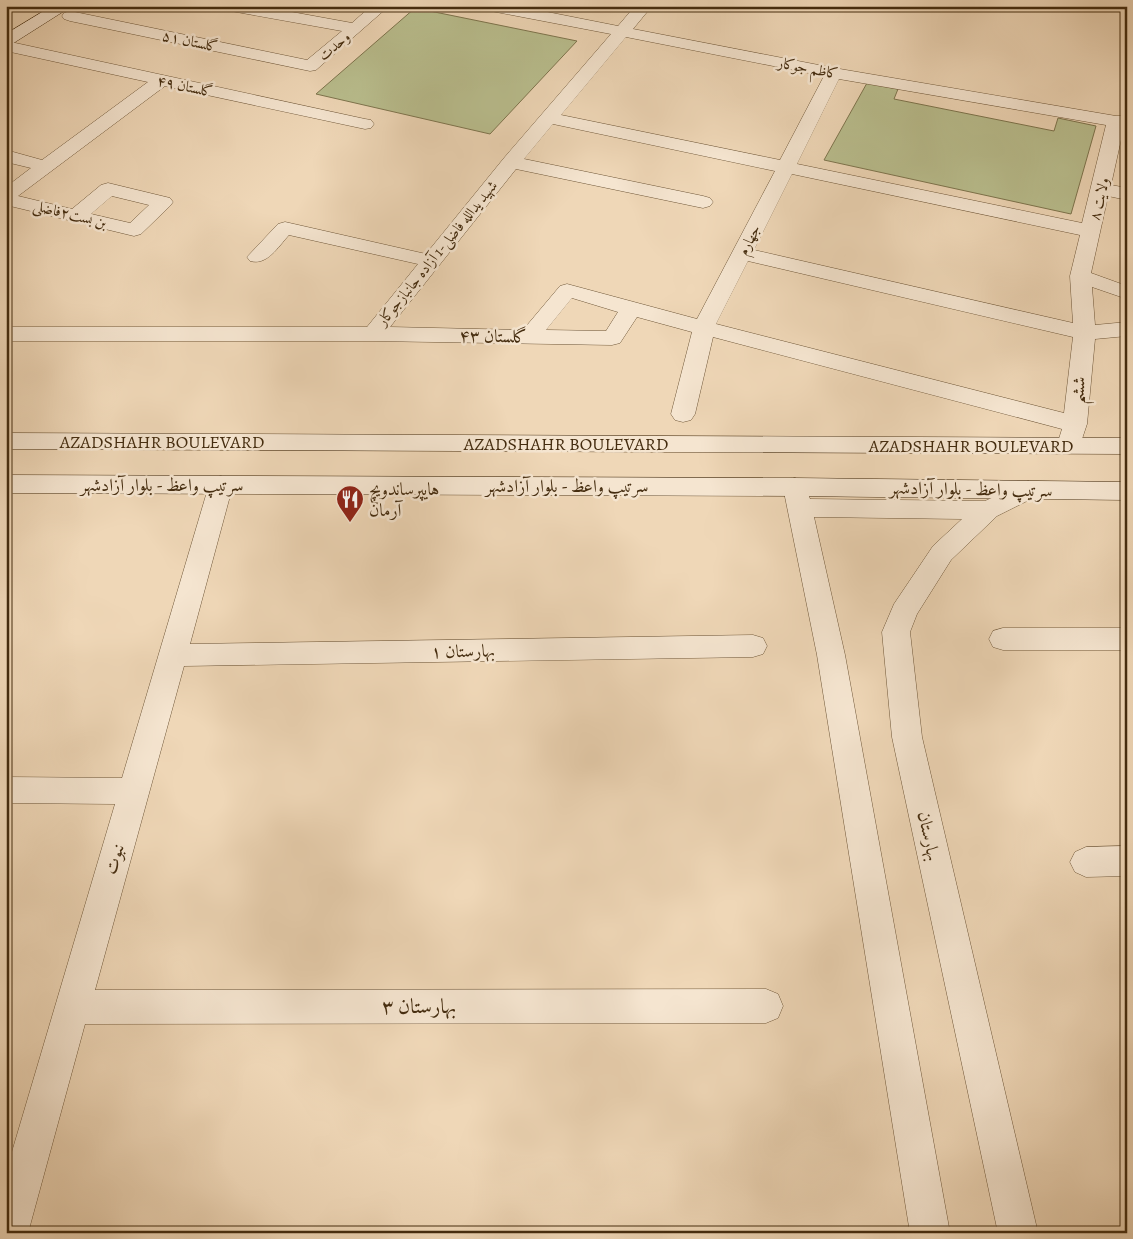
<svg xmlns="http://www.w3.org/2000/svg" width="1133" height="1239" viewBox="0 0 1133 1239" font-family="Alegreya,Amiri,serif">
<rect width="100%" height="100%" fill="#efd7b7"/>
<filter id="stains"><feTurbulence type="fractalNoise" baseFrequency=".004" numOctaves="4"/><feColorMatrix values="0 0 0 0 .2 0 0 0 0 .09 0 0 0 0 .02 0 0 0 .5 -.17"/></filter>
<radialGradient id="worn" r=".72"><stop offset=".6" stop-color="#630" stop-opacity="0"/><stop offset="1" stop-color="#630" stop-opacity=".3"/></radialGradient>
<!-- green -->
<path fill="#b9be8e" stroke="#7e754e" d="M 415,8 L 577,41 L 490,134 L 316,94 Z
M 867,83 L 898,89 L 894,99 L 1054,131 L 1058,118 L 1096,126 L 1071,214 L 824,160 Z"/>
<g fill="none" stroke-linecap="round" stroke-linejoin="round">
<!-- minor casing -->
<g stroke="#6f5739" stroke-width="1">
<path id="minor" d="M 223,6 L 259,6 L 352,23 L 371,6 L 389,6 L 316,70 L 310,71 L 70,21 L 64,19 L 62,16 L 64,13 L 70,11 L 307,60 L 342,31 L 231,11 L 225,9 Z
M 483,6 L 517,6 L 618,26 L 635,6 L 652,6 L 633,29 L 834,68 L 1116,116 L 1127,116 L 1127,126 L 1124,126 L 1111,185 L 1127,188 L 1127,200 L 1108,196 L 1091,273 L 1127,286 L 1127,299 L 1092,287 L 1095,325 L 1127,322 L 1127,336 L 1095,339 L 1087,424 L 1079,448 L 1070,450 L 1061,448 L 1058,442 L 1062,429 L 713,337 L 695,414 L 691,420 L 683,422 L 675,420 L 671,414 L 692,332 L 637,317 L 620,343 L 612,345 L 373,341 L 6,341 L 6,327 L 367,327 L 418,264 L 289,235 C 278,247 267,266 250,261 L 247,257 L 278,224 L 285,222 L 426,254 L 504,158 L 611,34 L 491,11 L 485,9 ZM 626,37 L 824,76 L 780,160 L 561,115 ZM 839,79 L 1106,125 L 1082,223 L 797,164 ZM 553,124 L 775,171 L 697,319 L 567,284 L 560,286 L 523,330 L 390,327 L 516,169 L 703,208 L 710,206 L 713,202 L 710,198 L 703,196 L 524,159 ZM 792,174 L 1080,235 L 1070,276 L 1073,323 L 754,250 ZM 748,261 L 1073,337 L 1064,413 L 716,324 ZM 572,298 L 618,312 L 606,331 L 546,330 Z
M 6,41 L 365,119 L 371,120 L 374,124 L 371,128 L 365,129 L 165,86 L 18,196 L 72,209 L 101,185 L 108,183 L 170,198 L 173,202 L 170,206 L 141,234 L 134,236 L 6,205 L 6,187 L 31,168 L 6,162 L 6,150 L 42,160 L 148,82 L 6,51 ZM 112,196 L 149,205 L 130,223 L 91,214 Z
M 221,476 L 230,479 L 233,485 L 190,644 L 753,635 L 763,638 L 767,646 L 763,654 L 753,657 L 184,666 L 95,990 L 766,989 L 778,994 L 783,1006 L 778,1018 L 766,1023 L 85,1024 L 28,1233 L 6,1233 L 6,1172 L 115,804 L 6,803 L 6,777 L 122,778 L 209,485 L 212,479 Z
M 1003,628 L 1127,628 L 1127,650 L 1003,650 L 993,647 L 989,639 L 993,631 Z
M 1127,846 L 1127,876 L 1086,877 L 1075,872 L 1070,862 L 1075,852 L 1086,847 Z"/>
</g>
<!-- tertiary casing -->
<g stroke="#6f5739" stroke-width="1">
<path id="tertiary" d="M 795,478 L 804,481 L 810,499 L 985,501 L 1028,481 L 1037,484 L 1041,490 L 1037,496 L 997,516 L 951,560 L 917,614 L 910,632 L 922,737 L 1038,1233 L 998,1233 L 892,737 L 882,632 L 894,604 L 933,546 L 962,519 L 814,517 L 845,655 L 950,1233 L 910,1233 L 817,655 L 783,487 L 786,481 Z"/>
</g>
<!-- secondary casing -->
<g stroke="#442c0f" stroke-width="1">
<path id="secondary" d="M 52,6 L 72,6 L 12,44 L 6,46 L 6,34 Z
M 6,433 L 1127,438 L 1127,454 L 6,449 Z
M 6,475 L 795,478 L 1127,482 L 1127,500 L 795,496 L 6,493 Z"/>
</g>
<!-- minor -->
<use href="#minor" fill="#f5e5d0" fill-rule="evenodd"/>
<!-- tertiary -->
<use href="#tertiary" fill="#f5e5d0" fill-rule="evenodd"/>
<!-- secondary -->
<use href="#secondary" fill="#f5e5d0" fill-rule="evenodd"/>
</g>
<!-- icons -->
<defs>
<g id="restaurant-pin" transform="scale(1.4375)"><path d="M0 17L-7.5 6A9.5 9.5 0 1 1 7.5 6Z" fill="#8f2418" stroke="#f5e5d0"/><path d="M-5-6h1v4h1v-4h1v4h1v-4h1v5L-1.5 .5V6h-2V.5L-5-1ZM5-6V6H3V1.5H1.5Q1.5-4 5-6Z" fill="#fff"/></g>
</defs>
<g fill-rule="evenodd">
<use href="#restaurant-pin" x="350" y="499"/>
</g>
<g text-anchor="middle" stroke-width="5" stroke-linejoin="round" paint-order="stroke">
<!-- far-street labels -->
<g font-size="15" fill="#442c0f" stroke="#f5e5d0">
<text transform="translate(190 41) rotate(12)" y="5">گلستان ۵۱</text>
<text transform="translate(334 46) rotate(-40)" y="5">وحدت</text>
<text transform="translate(808 68) rotate(11)" y="5">کاظم جوکار</text>
<text transform="translate(185 86) rotate(12)" y="5">گلستان ۴۹</text>
<text transform="translate(1099 199) rotate(-77)" y="5">ولایت ۸</text>
<text transform="translate(70 214) rotate(14)" y="5">بن بست۲فاضلی</text>
<text transform="translate(749 240) rotate(-63)" y="5">جهارم</text>
<text transform="translate(437 253) rotate(-51)" y="5">شهید یدالله فاضلی-1 آزاده جانبازجوکار</text>
</g>
<!-- street labels -->
<g font-size="18" fill="#442c0f" stroke="#f5e5d0">
<text transform="translate(493 336) rotate(1)" y="6">گلستان ۴۳</text>
<text transform="translate(1078 390) rotate(-84)" y="6">ششم</text>
<text x="162" y="448">AZADSHAHR BOULEVARD</text>
<text x="566" y="450">AZADSHAHR BOULEVARD</text>
<text x="971" y="452">AZADSHAHR BOULEVARD</text>
<text x="162" y="491">سرتیپ واعظ - بلوار آزادشهر</text>
<text x="567" y="492">سرتیپ واعظ - بلوار آزادشهر</text>
<text transform="translate(971 489) rotate(1)" y="6">سرتیپ واعظ - بلوار آزادشهر</text>
<text transform="translate(463 651) rotate(-1)" y="6">بهارستان ۱</text>
<text transform="translate(929 836) rotate(78)" y="6">بهارستان</text>
<text transform="translate(114 859) rotate(-74)" y="6">نبوت</text>
</g>
<!-- poi labels -->
<g font-size="18" fill="#442c0f" stroke="#f5e5d0" text-anchor="start">
<text x="369" y="495">هایپرساندویچ<tspan x="369" dy="21">آرمان</tspan></text>
</g>
<!-- near-street labels -->
<g font-size="21" fill="#442c0f" stroke="#f5e5d0">
<text x="419" y="1013">بهارستان ۳</text>
</g>
</g>
<!-- margin -->
<rect width="1133" height="1239" fill="none" stroke="#efd7b7" stroke-width="25"/>
<rect x="8" y="8" width="1118" height="1224" fill="none" stroke="#442c0f" stroke-width="2.5"/>
<rect x="12" y="12" width="1108" height="1214" fill="none" stroke="#442c0f"/>
<rect width="100%" height="100%" filter="url(#stains)"/>
<rect width="100%" height="100%" fill="url(#worn)"/>
</svg>
